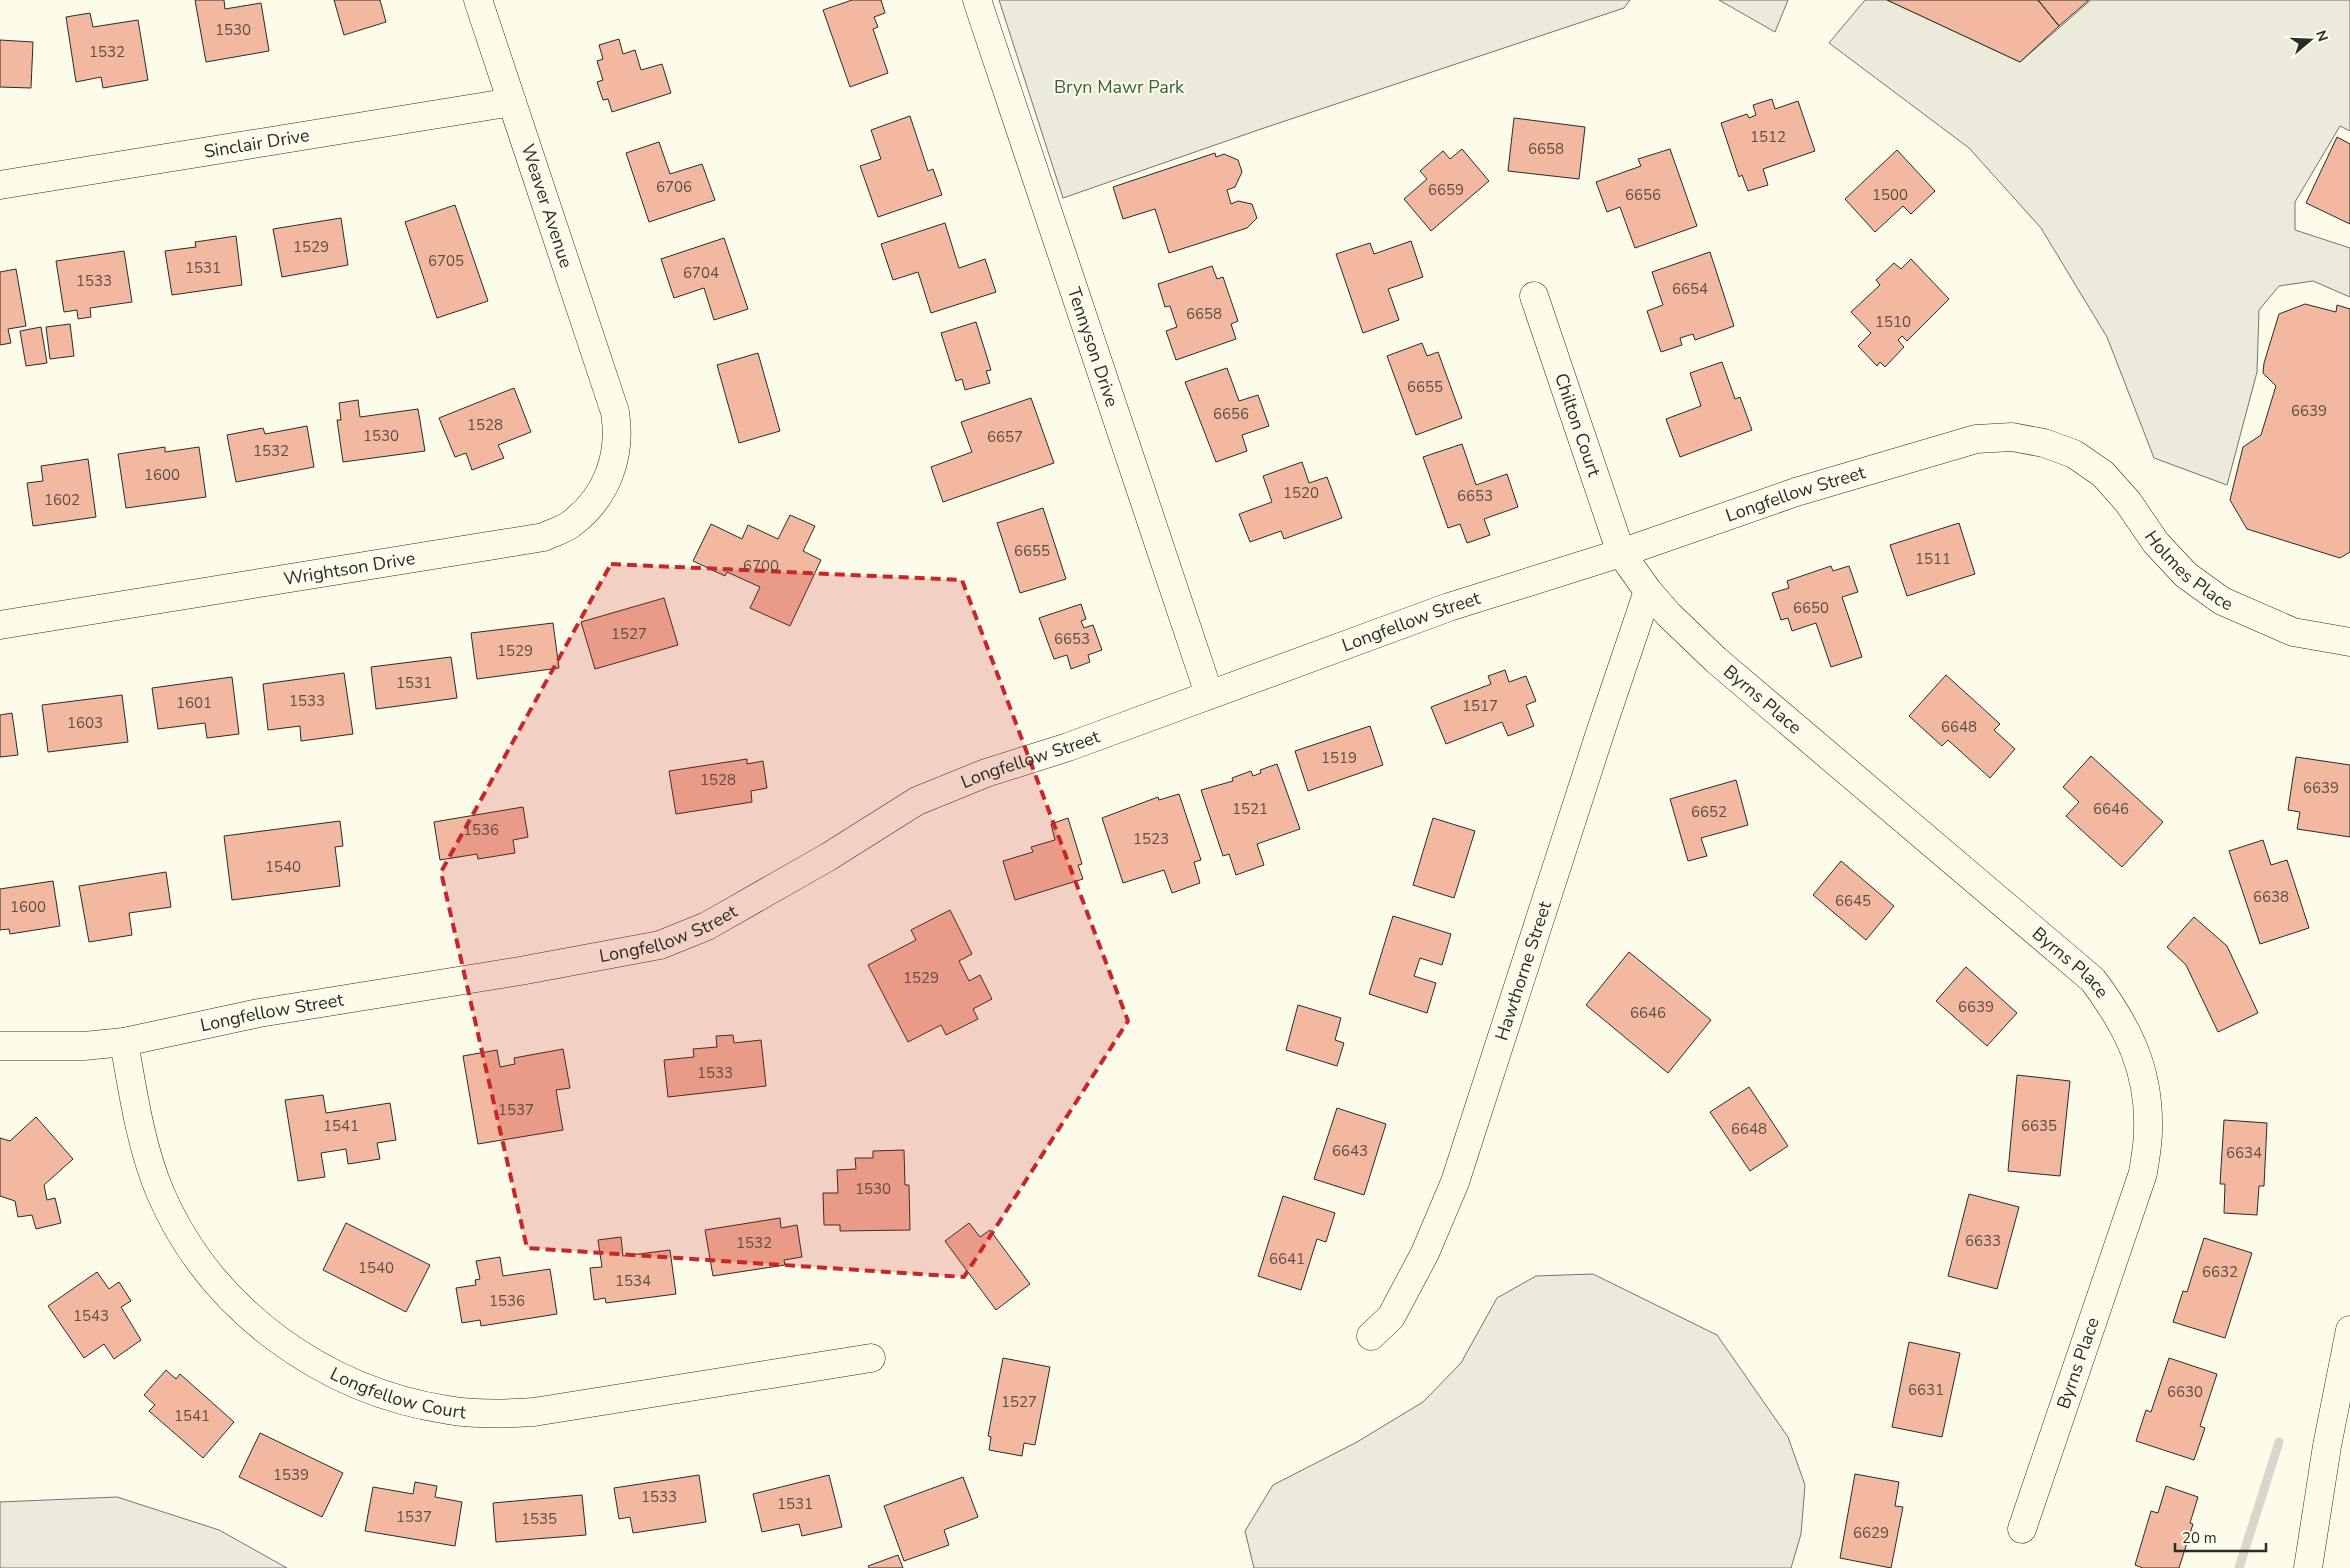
<svg xmlns="http://www.w3.org/2000/svg" width="2350" height="1568" viewBox="0 0 2350 1568" font-family="'Nunito Sans',sans-serif">
<rect width="100%" height="100%" fill="#fdfbea"/>
<!-- green -->
<path fill="#ecebdb" stroke="#74746e" d="M 999,0 L 1630,0 L 1624,8 L 1261,129 L 1063,198 Z
M 1719,0 L 1788,0 L 1775,32 Z
M 1593,1274 L 1717,1335 L 1788,1437 L 1805,1485 L 1801,1534 L 1791,1568 L 1254,1568 L 1245,1531 L 1273,1485 L 1357,1442 L 1423,1402 L 1461,1363 L 1497,1298 L 1536,1276 Z
M 117,1497 L 219,1530 L 287,1568 L 0,1568 L 0,1502 Z"/>
<!-- parking -->
<path fill="#eceadb" stroke="#74746e" d="M 1865,0 L 1887,0 L 2020,62 L 2091,0 L 2350,0 L 2350,131 L 2340,126 L 2295,202 L 2295,230 L 2350,248 L 2350,297 L 2313,281 L 2279,286 L 2259,310 L 2257,372 L 2227,485 L 2154,458 L 2107,337 L 2041,228 L 1969,148 L 1829,43 Z"/>
<g fill="none" stroke-linecap="round" stroke-linejoin="round">
<!-- stream -->
<path stroke="#d8d7c9" stroke-width="9" d="M 2239,1568 L 2279,1442"/>
</g>
<!-- building -->
<path fill="#f2b8a0" stroke="#2b2b2b" d="M 195,0 L 224,0 L 225,9 L 261,3 L 269,51 L 206,62 Z
M 334,0 L 380,0 L 386,22 L 344,35 Z
M 852,0 L 881,0 L 885,13 L 874,17 L 878,27 L 873,29 L 888,73 L 850,87 L 823,10 Z
M 1887,0 L 2038,0 L 2059,26 L 2020,62 Z
M 2038,0 L 2089,0 L 2059,26 Z
M 90,13 L 93,27 L 138,20 L 148,80 L 103,88 L 101,77 L 76,82 L 66,17 Z
M 619,39 L 623,54 L 635,50 L 641,70 L 662,64 L 671,93 L 612,112 L 608,99 L 603,100 L 597,82 L 603,80 L 597,61 L 603,59 L 599,45 Z
M 0,40 L 33,42 L 31,88 L 0,87 Z
M 1772,99 L 1775,109 L 1798,101 L 1815,151 L 1763,169 L 1768,185 L 1748,191 L 1742,175 L 1739,177 L 1721,123 L 1747,114 L 1749,118 L 1756,115 L 1753,105 Z
M 910,116 L 928,171 L 933,169 L 942,195 L 878,217 L 860,166 L 881,159 L 871,130 Z
M 1514,118 L 1585,127 L 1579,179 L 1508,171 Z
M 2337,137 L 2350,144 L 2350,224 L 2306,203 Z
M 659,142 L 670,174 L 702,164 L 715,200 L 649,222 L 626,153 Z
M 1462,149 L 1489,181 L 1431,231 L 1404,199 L 1427,179 L 1420,171 L 1443,151 L 1450,159 Z
M 1670,149 L 1697,226 L 1635,248 L 1620,207 L 1607,212 L 1596,182 L 1641,166 L 1638,159 Z
M 1897,150 L 1935,191 L 1911,214 L 1903,206 L 1875,232 L 1845,199 Z
M 1215,153 L 1216,157 L 1224,154 L 1238,160 L 1242,172 L 1235,187 L 1227,190 L 1231,204 L 1238,201 L 1252,204 L 1257,218 L 1247,228 L 1169,253 L 1155,209 L 1123,219 L 1113,187 Z
M 455,205 L 488,301 L 437,318 L 405,222 Z
M 341,218 L 348,265 L 282,277 L 273,229 Z
M 945,223 L 959,268 L 985,259 L 996,292 L 931,313 L 918,272 L 893,280 L 881,244 Z
M 236,236 L 242,285 L 172,295 L 165,251 L 196,247 L 195,242 Z
M 724,238 L 748,309 L 714,320 L 704,288 L 674,298 L 661,259 Z
M 1411,241 L 1423,277 L 1388,289 L 1399,320 L 1363,333 L 1336,254 L 1370,243 L 1374,254 Z
M 124,251 L 132,302 L 90,308 L 91,317 L 78,319 L 77,310 L 64,312 L 56,261 Z
M 1710,252 L 1734,326 L 1695,340 L 1693,334 L 1680,338 L 1682,345 L 1661,352 L 1647,311 L 1663,305 L 1652,272 Z
M 1911,259 L 1949,299 L 1907,341 L 1902,336 L 1898,340 L 1904,347 L 1885,367 L 1880,362 L 1877,366 L 1858,346 L 1871,333 L 1851,312 L 1880,285 L 1876,280 L 1894,263 L 1901,269 Z
M 1212,266 L 1217,279 L 1223,277 L 1238,321 L 1231,324 L 1236,339 L 1176,360 L 1166,331 L 1177,327 L 1170,306 L 1165,307 L 1158,284 Z
M 16,269 L 26,326 L 8,329 L 11,343 L 0,345 L 0,272 Z
M 2305,304 L 2336,312 L 2337,305 L 2350,309 L 2350,552 L 2340,558 L 2247,529 L 2230,500 L 2243,447 L 2261,435 L 2276,386 L 2263,373 L 2264,363 L 2279,314 Z
M 976,322 L 991,370 L 986,371 L 990,383 L 965,390 L 962,379 L 956,381 L 941,333 Z
M 70,324 L 74,356 L 50,359 L 46,327 Z
M 41,327 L 47,363 L 26,366 L 20,331 Z
M 1422,343 L 1427,356 L 1438,352 L 1462,418 L 1416,435 L 1387,356 Z
M 758,353 L 780,431 L 739,443 L 717,365 Z
M 1722,362 L 1735,399 L 1740,397 L 1752,430 L 1680,457 L 1666,419 L 1701,406 L 1690,373 Z
M 1227,368 L 1239,401 L 1258,395 L 1269,426 L 1242,435 L 1247,451 L 1216,462 L 1185,382 Z
M 514,388 L 531,432 L 498,445 L 504,458 L 472,470 L 466,453 L 455,457 L 439,418 Z
M 1031,398 L 1054,463 L 943,502 L 931,467 L 972,452 L 961,422 Z
M 358,400 L 360,417 L 418,409 L 425,451 L 343,462 L 337,420 L 341,420 L 339,403 Z
M 307,426 L 314,467 L 236,482 L 227,435 L 263,428 L 265,434 Z
M 1462,444 L 1476,485 L 1507,474 L 1518,507 L 1484,519 L 1490,535 L 1467,543 L 1460,524 L 1448,528 L 1423,457 Z
M 165,447 L 165,452 L 199,447 L 206,497 L 126,508 L 118,454 Z
M 88,459 L 96,517 L 33,526 L 27,483 L 43,481 L 41,466 Z
M 1302,462 L 1309,483 L 1327,477 L 1342,518 L 1284,539 L 1281,531 L 1250,542 L 1239,514 L 1272,502 L 1263,476 Z
M 1043,508 L 1066,579 L 1020,593 L 997,523 Z
M 790,515 L 815,526 L 803,551 L 821,560 L 790,626 L 750,608 L 760,587 L 727,572 L 725,576 L 693,561 L 711,524 L 742,539 L 748,525 L 778,539 Z
M 1959,523 L 1975,574 L 1907,596 L 1890,545 Z
M 1831,566 L 1833,571 L 1849,566 L 1858,592 L 1842,597 L 1862,657 L 1831,667 L 1816,623 L 1792,631 L 1788,618 L 1781,620 L 1772,593 L 1789,588 L 1787,581 Z
M 664,598 L 678,645 L 595,669 L 581,622 Z
M 1081,604 L 1086,619 L 1081,621 L 1084,628 L 1093,625 L 1102,650 L 1088,655 L 1090,662 L 1071,669 L 1067,655 L 1054,659 L 1039,618 Z
M 553,623 L 559,668 L 477,679 L 471,633 Z
M 451,657 L 457,698 L 376,709 L 371,667 Z
M 1505,670 L 1509,682 L 1526,676 L 1536,701 L 1526,705 L 1534,726 L 1508,736 L 1502,722 L 1446,744 L 1431,707 L 1491,684 L 1488,676 Z
M 344,673 L 353,734 L 301,741 L 300,726 L 268,730 L 263,684 Z
M 1946,675 L 2000,724 L 1994,730 L 2015,749 L 1990,778 L 1948,740 L 1942,746 L 1909,716 Z
M 232,677 L 239,734 L 207,738 L 205,723 L 158,729 L 152,688 Z
M 122,695 L 128,742 L 48,752 L 42,705 Z
M 12,713 L 18,755 L 0,757 L 0,715 Z
M 1370,726 L 1383,765 L 1308,791 L 1295,751 Z
M 2091,756 L 2163,822 L 2122,867 L 2066,816 L 2079,802 L 2063,787 Z
M 2296,757 L 2350,765 L 2350,837 L 2297,829 L 2300,812 L 2288,810 Z
M 747,759 L 747,764 L 763,761 L 767,788 L 751,791 L 752,802 L 676,814 L 669,771 Z
M 1277,764 L 1300,829 L 1257,844 L 1264,865 L 1236,875 L 1229,854 L 1223,856 L 1201,790 L 1233,781 L 1232,778 L 1251,771 L 1253,776 L 1261,773 L 1260,770 Z
M 1736,780 L 1748,825 L 1701,838 L 1707,856 L 1688,861 L 1670,799 Z
M 1179,794 L 1201,860 L 1194,862 L 1200,883 L 1172,893 L 1164,870 L 1123,883 L 1102,818 L 1158,797 L 1159,800 Z
M 523,807 L 528,837 L 513,840 L 515,853 L 478,859 L 477,854 L 440,860 L 434,822 Z
M 1068,818 L 1082,864 L 1078,865 L 1083,879 L 1015,900 L 1003,861 L 1033,852 L 1031,847 L 1055,840 L 1051,824 Z
M 1433,818 L 1475,831 L 1454,898 L 1413,885 Z
M 340,821 L 343,846 L 335,847 L 340,886 L 232,900 L 224,836 Z
M 2263,840 L 2271,865 L 2287,860 L 2309,928 L 2260,944 L 2229,851 Z
M 1841,861 L 1894,906 L 1866,940 L 1813,895 Z
M 166,872 L 171,907 L 129,913 L 132,935 L 89,942 L 79,886 Z
M 53,881 L 60,926 L 10,934 L 9,929 L 0,930 L 0,889 Z
M 950,910 L 972,954 L 959,961 L 969,981 L 980,975 L 992,999 L 973,1009 L 978,1019 L 946,1035 L 941,1025 L 908,1042 L 868,965 L 916,940 L 911,930 Z
M 1393,916 L 1451,934 L 1442,965 L 1420,958 L 1414,976 L 1436,983 L 1427,1013 L 1369,994 Z
M 2194,917 L 2227,946 L 2258,1013 L 2218,1032 L 2186,965 L 2167,947 Z
M 1629,952 L 1711,1020 L 1668,1073 L 1586,1005 Z
M 1966,967 L 2017,1013 L 1987,1046 L 1936,1001 Z
M 1298,1005 L 1341,1018 L 1335,1040 L 1344,1043 L 1337,1066 L 1286,1050 Z
M 733,1035 L 734,1043 L 761,1040 L 766,1086 L 668,1097 L 664,1060 L 694,1057 L 693,1049 L 717,1047 L 716,1036 Z
M 563,1049 L 570,1088 L 556,1090 L 563,1130 L 478,1144 L 463,1056 L 497,1050 L 500,1067 L 515,1064 L 514,1058 Z
M 2017,1075 L 2070,1081 L 2060,1176 L 2008,1171 Z
M 1749,1087 L 1788,1146 L 1750,1171 L 1710,1112 Z
M 323,1095 L 326,1113 L 390,1103 L 396,1140 L 377,1143 L 380,1159 L 348,1164 L 346,1149 L 321,1153 L 325,1177 L 298,1181 L 285,1100 Z
M 1337,1108 L 1386,1124 L 1364,1195 L 1314,1179 Z
M 36,1117 L 73,1159 L 44,1185 L 47,1200 L 55,1198 L 61,1223 L 36,1229 L 32,1215 L 18,1217 L 15,1201 L 0,1196 L 0,1138 L 10,1141 Z
M 2224,1120 L 2267,1123 L 2264,1186 L 2259,1186 L 2257,1215 L 2224,1213 L 2225,1184 L 2220,1184 Z
M 904,1150 L 905,1185 L 909,1185 L 910,1230 L 840,1231 L 840,1225 L 824,1225 L 823,1193 L 838,1193 L 837,1170 L 856,1169 L 855,1158 L 873,1158 L 873,1151 Z
M 1969,1194 L 2019,1207 L 1997,1289 L 1948,1276 Z
M 1283,1196 L 1335,1213 L 1326,1242 L 1317,1239 L 1301,1290 L 1258,1276 Z
M 780,1218 L 781,1228 L 797,1225 L 802,1257 L 784,1260 L 785,1265 L 713,1276 L 705,1230 Z
M 346,1223 L 430,1265 L 406,1312 L 323,1270 Z
M 969,1223 L 980,1237 L 990,1230 L 1030,1284 L 996,1310 L 945,1241 Z
M 621,1237 L 623,1256 L 670,1250 L 676,1294 L 606,1303 L 605,1298 L 594,1300 L 590,1268 L 602,1267 L 598,1240 Z
M 2204,1238 L 2252,1253 L 2225,1338 L 2173,1322 L 2183,1291 L 2187,1292 Z
M 500,1257 L 503,1276 L 550,1269 L 557,1314 L 481,1326 L 480,1320 L 462,1323 L 456,1288 L 476,1285 L 475,1280 L 480,1279 L 476,1261 Z
M 97,1272 L 109,1289 L 119,1282 L 131,1301 L 121,1307 L 141,1340 L 114,1359 L 104,1344 L 84,1358 L 48,1306 Z
M 1909,1342 L 1960,1353 L 1942,1437 L 1892,1427 Z
M 1003,1358 L 1050,1367 L 1035,1445 L 1024,1443 L 1022,1456 L 989,1450 L 991,1437 L 988,1436 Z
M 2169,1358 L 2217,1374 L 2200,1426 L 2205,1428 L 2194,1460 L 2136,1441 L 2146,1410 L 2151,1412 Z
M 166,1370 L 176,1379 L 180,1374 L 234,1422 L 203,1458 L 149,1411 L 155,1405 L 144,1395 Z
M 260,1433 L 343,1473 L 322,1517 L 239,1477 Z
M 1855,1474 L 1899,1482 L 1895,1506 L 1903,1507 L 1891,1568 L 1840,1558 Z
M 699,1475 L 706,1522 L 633,1533 L 630,1517 L 619,1519 L 614,1488 Z
M 829,1475 L 842,1527 L 802,1536 L 799,1524 L 762,1532 L 753,1494 Z
M 963,1477 L 978,1517 L 944,1530 L 949,1545 L 904,1561 L 884,1506 Z
M 415,1482 L 437,1486 L 435,1497 L 462,1502 L 455,1546 L 365,1531 L 373,1487 L 413,1494 Z
M 2166,1486 L 2198,1497 L 2190,1523 L 2193,1524 L 2179,1568 L 2143,1568 L 2135,1565 L 2151,1511 L 2158,1513 Z
M 582,1495 L 586,1535 L 496,1542 L 493,1503 Z
M 898,1555 L 903,1568 L 869,1568 L 868,1566 Z"/>
<g fill="none" stroke-linecap="round" stroke-linejoin="round">
<!-- street casing -->
<g stroke="#2b2b2b" stroke-width="29">
<g id="street">
<path id="s1" d="M 977,0 L 1209,694"/>
<path id="s2" d="M 0,185 L 512,102"/>
<path id="s3" d="M 1534,296 L 1621,553 L 1648,591 L 1669,615 L 1716,660 L 2093,980 C 2128,1027 2150,1070 2148,1131 C 2148,1145 2145,1159 2143,1173 L 2022,1529"/>
<path id="s4" d="M 0,625 L 544,537 C 552,533 563,530 571,524 C 607,497 622,456 615,412 L 478,0"/>
<path id="s5" d="M 124,1042 C 133,1092 140,1144 160,1192 C 210,1309 323,1391 448,1410 C 476,1415 506,1414 534,1412 L 871,1358"/>
<path id="s6" d="M 0,1046 L 84,1046 L 124,1042 L 259,1013 L 520,971 L 660,945 L 707,926 L 828,857 L 917,801 L 986,773 L 1068,747 L 1449,607 L 1621,553 L 1796,492 L 1976,439 L 2012,437 L 2044,443 L 2074,454 L 2103,474 L 2128,502 L 2156,543 L 2186,575 L 2222,601 L 2293,632 L 2350,642"/>
<path id="s7" d="M 1371,1336 L 1391,1317 L 1425,1253 L 1455,1182 L 1601,730 L 1648,591"/>
</g>
</g>
<!-- primary casing -->
<g stroke="#2b2b2b" stroke-width="29">
<path id="primary" d="M 2308,1568 L 2327,1446 L 2350,1330"/>
</g>
<!-- street -->
<use href="#street" stroke="#fdfbea" stroke-width="28"/>
<!-- primary -->
<use href="#primary" stroke="#fdfbea" stroke-width="28"/>
</g>
<!-- marked area -->
<path fill="#c62828" fill-opacity="0.2" stroke="#c62828" stroke-width="4" stroke-dasharray="10 6" stroke-linejoin="round" d="M 611,564 L 962,580 L 1128,1021 L 964,1277 L 527,1248 L 441,872 Z"/>
<g text-anchor="middle" stroke-width="4" stroke-linejoin="round" paint-order="stroke">
<!-- number labels -->
<g font-size="15" fill="#5d4e48">
<text x="233" y="35">1530</text>
<text x="107" y="57">1532</text>
<text x="1768" y="142">1512</text>
<text x="1546" y="154">6658</text>
<text x="674" y="192">6706</text>
<text x="1446" y="195">6659</text>
<text x="1643" y="200">6656</text>
<text x="1890" y="200">1500</text>
<text x="311" y="252">1529</text>
<text x="446" y="266">6705</text>
<text x="203" y="273">1531</text>
<text x="701" y="278">6704</text>
<text x="94" y="286">1533</text>
<text x="1690" y="294">6654</text>
<text x="1204" y="319">6658</text>
<text x="1893" y="327">1510</text>
<text x="1425" y="392">6655</text>
<text x="2309" y="416">6639</text>
<text x="1231" y="419">6656</text>
<text x="485" y="430">1528</text>
<text x="381" y="441">1530</text>
<text x="1005" y="442">6657</text>
<text x="271" y="456">1532</text>
<text x="162" y="480">1600</text>
<text x="1301" y="498">1520</text>
<text x="1475" y="501">6653</text>
<text x="62" y="505">1602</text>
<text x="1032" y="556">6655</text>
<text x="1933" y="564">1511</text>
<text x="761" y="571">6700</text>
<text x="1811" y="613">6650</text>
<text x="629" y="639">1527</text>
<text x="1072" y="644">6653</text>
<text x="515" y="656">1529</text>
<text x="414" y="688">1531</text>
<text x="307" y="706">1533</text>
<text x="194" y="708">1601</text>
<text x="1480" y="711">1517</text>
<text x="85" y="728">1603</text>
<text x="1959" y="732">6648</text>
<text x="1339" y="763">1519</text>
<text x="718" y="785">1528</text>
<text x="2321" y="793">6639</text>
<text x="1250" y="814">1521</text>
<text x="2111" y="814">6646</text>
<text x="1709" y="817">6652</text>
<text x="481" y="835">1536</text>
<text x="1151" y="844">1523</text>
<text x="283" y="872">1540</text>
<text x="2271" y="902">6638</text>
<text x="1853" y="906">6645</text>
<text x="28" y="912">1600</text>
<text x="921" y="983">1529</text>
<text x="1976" y="1012">6639</text>
<text x="1648" y="1018">6646</text>
<text x="715" y="1078">1533</text>
<text x="516" y="1115">1537</text>
<text x="341" y="1131">1541</text>
<text x="2039" y="1131">6635</text>
<text x="1749" y="1134">6648</text>
<text x="1350" y="1156">6643</text>
<text x="2244" y="1158">6634</text>
<text x="873" y="1194">1530</text>
<text x="1983" y="1246">6633</text>
<text x="754" y="1248">1532</text>
<text x="1287" y="1264">6641</text>
<text x="376" y="1273">1540</text>
<text x="2220" y="1277">6632</text>
<text x="633" y="1286">1534</text>
<text x="507" y="1306">1536</text>
<text x="91" y="1321">1543</text>
<text x="1926" y="1395">6631</text>
<text x="2185" y="1397">6630</text>
<text x="1019" y="1407">1527</text>
<text x="192" y="1421">1541</text>
<text x="291" y="1480">1539</text>
<text x="659" y="1502">1533</text>
<text x="795" y="1509">1531</text>
<text x="414" y="1522">1537</text>
<text x="539" y="1524">1535</text>
<text x="1871" y="1538">6629</text>
</g>
<!-- park labels -->
<g font-size="18" fill="#34623c" stroke="#fdfbea">
<text x="1119" y="93">Bryn Mawr Park</text>
</g>
<!-- street labels -->
<g font-size="18" fill="#2b2b2b" stroke="#fdfbea">
<text dy="6" stroke="none"><textPath href="#s2" startOffset="260">Sinclair Drive</textPath></text>
<text transform="translate(547 206) rotate(72)" y="6">Weaver Avenue</text>
<text dy="6" stroke="none"><textPath href="#s1" startOffset="366">Tennyson Drive</textPath></text>
<text dy="6" stroke="none"><textPath href="#s3" startOffset="136">Chilton Court</textPath></text>
<text dy="6" stroke="none"><textPath href="#s6" startOffset="1895">Longfellow Street</textPath></text>
<text dy="6" stroke="none"><textPath href="#s6" startOffset="2350">Holmes Place</textPath></text>
<text dy="6" stroke="none"><textPath href="#s4" startOffset="354">Wrightson Drive</textPath></text>
<text dy="6" stroke="none"><textPath href="#s6" startOffset="1490">Longfellow Street</textPath></text>
<text dy="6" stroke="none"><textPath href="#s3" startOffset="476">Byrns Place</textPath></text>
<text dy="6" stroke="none"><textPath href="#s6" startOffset="1085">Longfellow Street</textPath></text>
<text dy="6" stroke="none"><textPath href="#s6" startOffset="680">Longfellow Street</textPath></text>
<text dy="6" stroke="none"><textPath href="#s3" startOffset="881">Byrns Place</textPath></text>
<text dy="6" stroke="none"><textPath href="#s7" startOffset="399">Hawthorne Street</textPath></text>
<text dy="6" stroke="none"><textPath href="#s6" startOffset="275">Longfellow Street</textPath></text>
<text transform="translate(2078 1363) rotate(-71)" y="6">Byrns Place</text>
<text dy="6" stroke="none"><textPath href="#s5" startOffset="479">Longfellow Court</textPath></text>
</g>
</g>
<!-- north arrow -->
<g transform="translate(2310 40) rotate(71)" stroke="#fdfbea" stroke-width="4" paint-order="stroke">
<path d="M0-4L9 19L0 12L-9 19Z" fill="#2b2b2b"/>
<text y="-8" font-size="14" font-weight="bold" text-anchor="middle" fill="#2b2b2b">N</text>
</g>
<!-- scale -->
<path d="M2175 1543v8h91v-8" fill="none" stroke="#2b2b2b" stroke-width="2.5"/>
<text x="2182" y="1543" font-size="15" fill="#2b2b2b" stroke="#fdfbea" stroke-width="4" paint-order="stroke">20 m</text>
</svg>
